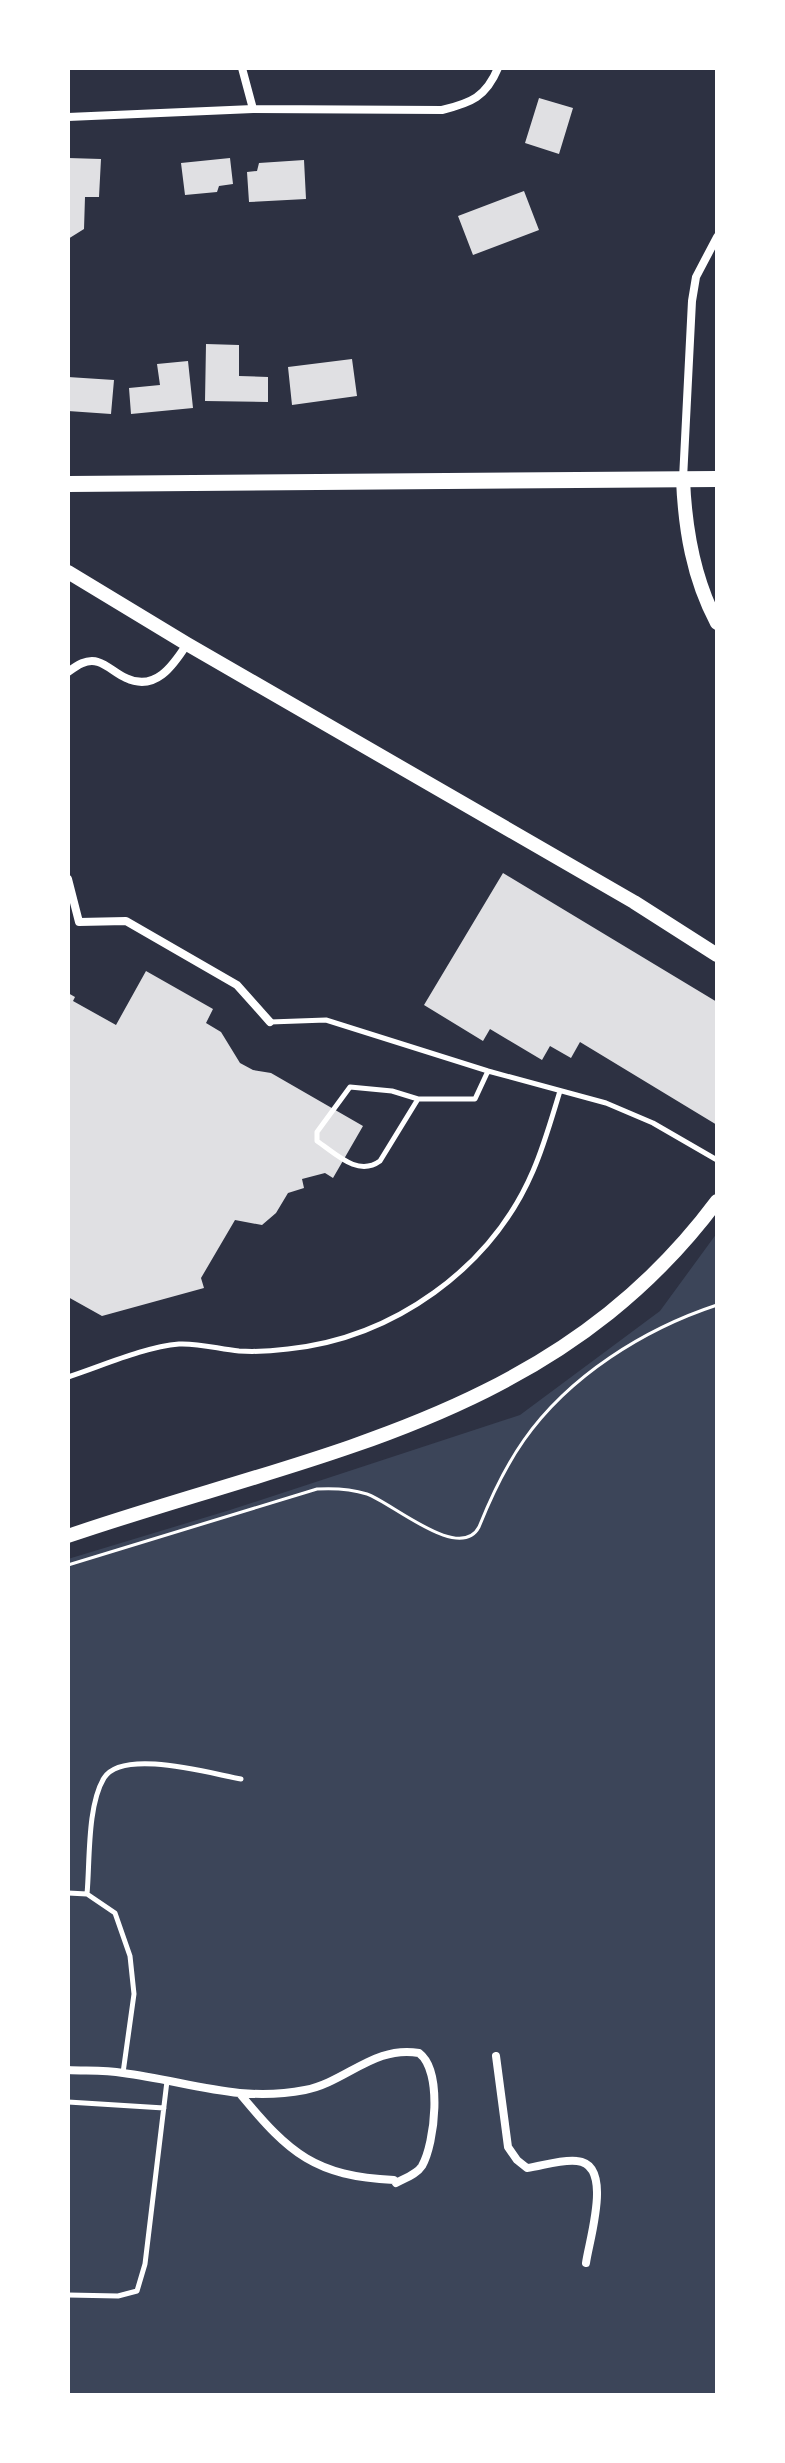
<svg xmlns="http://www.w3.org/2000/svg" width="785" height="2463" viewBox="0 0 785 2463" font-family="'PT Sans',sans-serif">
<rect width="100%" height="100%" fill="#2d3142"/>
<!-- green -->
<path fill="#3c4559" d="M 717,1233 L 717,2395 L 68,2395 L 68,1559 L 230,1510 L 520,1415 L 660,1311 Z"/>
<!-- building -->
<path fill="#e0e0e3" d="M 539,98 L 573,108 L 559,154 L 525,143 Z
M 68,158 L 101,159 L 99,197 L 85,197 L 84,229 L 68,239 Z
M 230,158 L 233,184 L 219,186 L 217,192 L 185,195 L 181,163 Z
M 304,160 L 306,199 L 249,202 L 247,172 L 257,171 L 259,163 Z
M 524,191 L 539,230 L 473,255 L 458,216 Z
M 206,344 L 239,345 L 239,376 L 268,377 L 268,402 L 205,401 Z
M 352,359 L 357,396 L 292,405 L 288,367 Z
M 188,361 L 193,408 L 131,414 L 129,388 L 160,385 L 157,364 Z
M 68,377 L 114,380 L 111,414 L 68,411 Z
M 503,873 L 717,1002 L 717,1125 L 580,1042 L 571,1058 L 550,1046 L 542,1060 L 490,1029 L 483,1041 L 424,1005 Z
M 146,971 L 213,1009 L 206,1023 L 221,1032 L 240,1063 L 253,1070 L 271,1073 L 363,1126 L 333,1178 L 325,1173 L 302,1179 L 304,1188 L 288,1193 L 276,1213 L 262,1225 L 235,1220 L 201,1278 L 204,1288 L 102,1316 L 68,1297 L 68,993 L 75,997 L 73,1001 L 116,1025 Z"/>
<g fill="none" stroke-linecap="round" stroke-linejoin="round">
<!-- path -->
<path stroke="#fff" stroke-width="3" d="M 68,1565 L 317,1489 C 334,1488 351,1489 367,1494 C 391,1502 460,1563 479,1527 C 491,1497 505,1467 524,1440 C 569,1376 644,1329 717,1305"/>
<!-- service -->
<path stroke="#fff" stroke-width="5" d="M 270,1022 L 326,1020 L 488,1071 L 606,1103 L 653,1123 L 717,1160
M 418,1099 L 380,1161 C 358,1177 336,1154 317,1141 L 317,1132 L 350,1087 L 392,1091 L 418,1099 L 475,1099 L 488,1071
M 68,1377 C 102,1366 144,1347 179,1344 C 199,1343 219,1349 239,1351 C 255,1352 272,1351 288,1349 C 393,1338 491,1269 533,1171 C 544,1146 552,1117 560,1091
M 68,1893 L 87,1894 L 115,1913 L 130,1956 L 134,1994 L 123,2073
M 87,1894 C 90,1862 87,1806 104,1778 C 123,1748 212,1774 241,1779
M 68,2102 L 164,2108
M 68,2295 L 118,2296 L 137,2291 L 145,2264 L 167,2081"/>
<!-- minor -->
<path stroke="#fff" stroke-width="8" d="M 242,68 L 253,109
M 68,117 L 253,109 L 442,110 C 471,103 486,97 498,68
M 683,479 L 692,301 L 696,277 L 717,237
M 68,672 C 76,666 87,658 98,662 C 108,665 116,674 126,678 C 155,692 173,666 187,644
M 68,879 L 79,922 L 126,921 L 237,985 L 270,1022
M 496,2056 L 508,2147 L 517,2160 L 527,2168 C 542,2166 562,2159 577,2161 C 614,2164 589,2240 586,2263
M 68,2070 C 86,2071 105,2070 123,2073 C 187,2081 238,2103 305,2090 C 346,2082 374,2045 419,2053 C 443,2071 435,2143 422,2166 C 417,2174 405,2178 396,2183 L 394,2180 C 315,2176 290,2154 241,2095"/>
<!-- tertiary -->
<path stroke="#fff" stroke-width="14" d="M 683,479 C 685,529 693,578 717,623
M 68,572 L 187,644 L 634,902 L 717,955
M 68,1536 C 310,1453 553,1421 717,1201"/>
<!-- secondary -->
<path stroke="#fff" stroke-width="16" d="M 68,484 L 717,479"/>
</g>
<!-- border -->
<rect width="785" height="2463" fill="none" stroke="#ffffff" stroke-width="140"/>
</svg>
